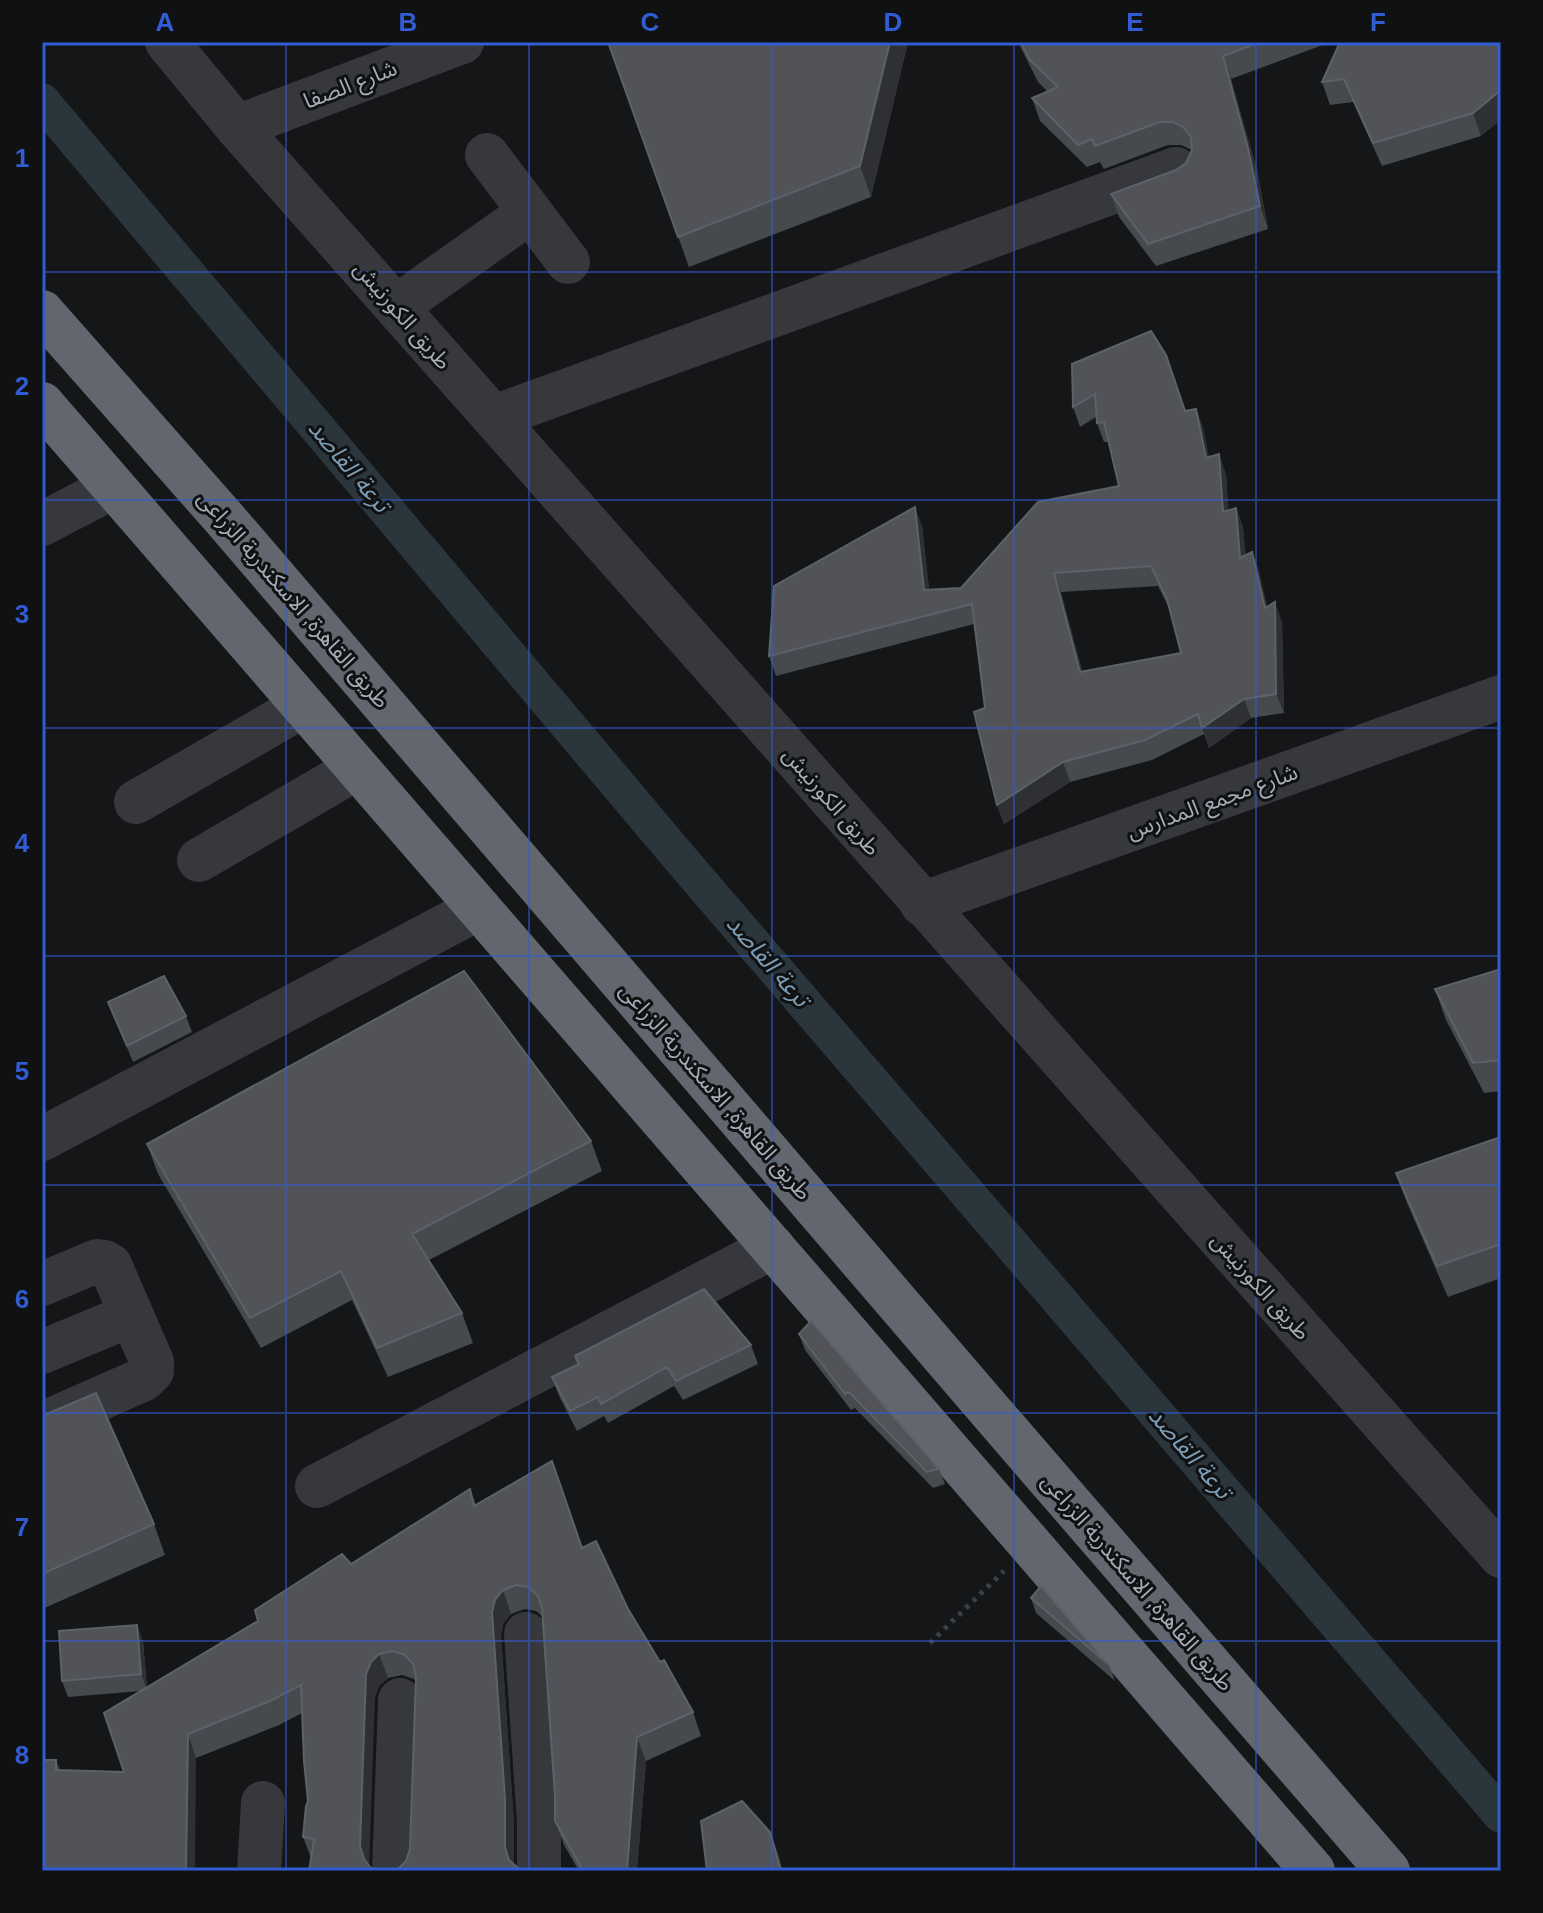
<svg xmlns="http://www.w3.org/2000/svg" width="1543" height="1913" viewBox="0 0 1543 1913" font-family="Arial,'Noto Sans Arabic',sans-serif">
<rect width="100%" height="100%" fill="#151617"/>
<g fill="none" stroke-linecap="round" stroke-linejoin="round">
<!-- canal -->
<path stroke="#2b353c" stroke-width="36" d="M 42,101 L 684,863 L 1501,1815"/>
<!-- path -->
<path stroke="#3c3f44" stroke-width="5" stroke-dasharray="4 6" stroke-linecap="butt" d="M 930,1643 L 1004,1571"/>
<!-- minor -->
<path stroke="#36383d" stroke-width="44" d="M 167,42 L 237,127 L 396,307 L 1501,1556
M 237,127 L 462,42
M 487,155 L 568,262
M 396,307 L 530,212
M 494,417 L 1176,169
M 42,524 L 113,487
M 136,802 L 303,706
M 199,860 L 357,768
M 922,904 L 1501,697
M 42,1139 L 479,908
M 42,1284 L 97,1261 L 105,1262 L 110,1265 L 152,1362 L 152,1371 L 144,1379 L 42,1424
M 42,1352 L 131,1315
M 317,1486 L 773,1247
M 526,1634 L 539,1822 L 539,1871
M 259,1871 L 263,1803
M 394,1871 L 400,1700"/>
<!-- highway -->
<path stroke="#62666e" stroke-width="44" d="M 42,312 L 223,517 L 992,1413 L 1388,1871
M 42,404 L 1313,1871"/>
</g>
<!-- wall -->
<path fill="#46494d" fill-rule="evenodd" d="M 608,42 L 908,42 L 871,197 L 689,267 Z
M 1018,42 L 1331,42 L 1231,79 L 1257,170 L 1268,229 L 1156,266 L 1119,217 L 1111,194 L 1176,170 L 1186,163 L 1192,150 L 1181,145 L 1168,145 L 1104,169 L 1100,162 L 1087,167 L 1040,121 L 1032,98 L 1048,92 L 1038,82 Z
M 1501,42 L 1481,136 L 1382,166 L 1353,102 L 1330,105 L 1322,82 Z
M 1072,364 L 1185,411 L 1196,409 L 1203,428 L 1209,458 L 1226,474 L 1228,510 L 1236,508 L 1243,527 L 1245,556 L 1252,552 L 1259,571 L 1267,607 L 1282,622 L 1284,713 L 1251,718 L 1209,748 L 1204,734 L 1152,760 L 1070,782 L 1004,824 L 997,805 L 974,624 L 776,676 L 769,656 L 922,526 L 929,589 L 961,588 L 1119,486 L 1108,442 L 1104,442 L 1097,423 L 1096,417 L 1080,427 L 1073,407 ZM 1158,586 L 1170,610 L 1181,653 L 1082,672 L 1061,592 Z
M 1501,969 L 1501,1091 L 1484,1093 L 1446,1020 L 1435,989 Z
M 108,1002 L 186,1016 L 192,1032 L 133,1062 Z
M 1501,1137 L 1501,1278 L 1448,1297 L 1407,1203 L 1396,1173 Z
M 591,1141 L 602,1171 L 429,1260 L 462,1313 L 473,1343 L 388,1377 L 352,1300 L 261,1348 L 158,1174 L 147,1144 Z
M 799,1334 L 939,1469 L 945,1484 L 933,1488 L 855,1408 L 851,1410 L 805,1350 Z
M 751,1345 L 758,1364 L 683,1400 L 674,1386 L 608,1423 L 604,1416 L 577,1431 L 559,1396 L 552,1377 L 577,1364 L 575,1356 Z
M 42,1416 L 154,1524 L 165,1555 L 42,1609 Z
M 470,1489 L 476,1505 L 582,1548 L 628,1609 L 660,1662 L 693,1712 L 701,1736 L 646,1761 L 637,1871 L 579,1871 L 564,1845 L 555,1821 L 555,1796 L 543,1617 L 536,1611 L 525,1609 L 511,1614 L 503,1624 L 501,1636 L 514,1823 L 398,1869 L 406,1861 L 410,1849 L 416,1682 L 414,1679 L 402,1675 L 388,1678 L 379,1686 L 311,1858 L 303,1837 L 308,1801 L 302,1713 L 279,1725 L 196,1758 L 42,1871 L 56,1760 L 60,1770 L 124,1772 L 141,1691 L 68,1697 L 62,1681 L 143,1641 L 147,1687 L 351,1564 Z
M 1031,1598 L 1109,1665 L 1115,1681 L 1036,1613 Z"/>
<!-- shaded-wall -->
<path fill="#2e3033" d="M 890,42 L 908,42 L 871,197 L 860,166 Z
M 1223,56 L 1231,79 L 1257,170 L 1268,229 L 1260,206 Z
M 1501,90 L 1501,120 L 1481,136 L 1473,113 Z
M 1196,409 L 1203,428 L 1213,478 L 1206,458 Z
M 1219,454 L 1226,474 L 1230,531 L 1223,512 Z
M 915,507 L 922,526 L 931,609 L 924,590 Z
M 1236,508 L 1243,527 L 1248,578 L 1240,558 Z
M 1252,552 L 1259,571 L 1272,628 L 1265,608 Z
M 1054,573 L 1061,592 L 1088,691 L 1080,672 Z
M 1275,602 L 1282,622 L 1284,713 L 1276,694 Z
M 1244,699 L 1251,718 L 1209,748 L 1202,728 Z
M 1063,762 L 1070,782 L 1004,824 L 997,805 Z
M 503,1590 L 511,1614 L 503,1624 L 501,1636 L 514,1823 L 514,1871 L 505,1847 L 492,1612 L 495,1600 Z
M 137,1625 L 143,1641 L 147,1690 L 141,1674 Z
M 379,1654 L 388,1678 L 379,1686 L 375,1698 L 369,1871 L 364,1859 L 360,1846 L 366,1674 L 371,1662 Z
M 188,1734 L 196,1758 L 195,1871 L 186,1871 Z
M 637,1737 L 646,1761 L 637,1871 L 627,1871 Z
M 770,1832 L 779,1856 L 783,1871 L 781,1871 Z"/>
<!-- building -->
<path fill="#515359" stroke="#5e6168" stroke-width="2" fill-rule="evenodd" d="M 608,42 L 890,42 L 860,166 L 678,237 Z
M 1021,42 L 1260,42 L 1223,56 L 1248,148 L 1260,206 L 1148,244 L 1111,194 L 1176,170 L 1186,163 L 1192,150 L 1191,137 L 1183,127 L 1173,122 L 1160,122 L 1095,146 L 1092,139 L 1078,145 L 1032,98 L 1058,87 L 1029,59 Z
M 1340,42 L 1501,42 L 1501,90 L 1473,113 L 1373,143 L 1344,79 L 1322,82 Z
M 1151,331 L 1166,355 L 1185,411 L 1196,409 L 1206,458 L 1219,454 L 1223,512 L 1236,508 L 1240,558 L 1252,552 L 1265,608 L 1275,602 L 1276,694 L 1244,699 L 1202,728 L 1198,714 L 1145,740 L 1063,762 L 997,805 L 974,712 L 985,708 L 972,604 L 769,656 L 774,586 L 915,507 L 924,590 L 961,588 L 1038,502 L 1119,486 L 1104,422 L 1097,423 L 1095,394 L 1073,407 L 1072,364 ZM 1151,566 L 1167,599 L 1181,653 L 1080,672 L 1054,573 Z
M 1501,969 L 1501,1060 L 1473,1063 L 1435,989 Z
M 464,971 L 591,1141 L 412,1234 L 462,1313 L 377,1348 L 341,1271 L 250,1318 L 147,1144 Z
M 164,976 L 186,1016 L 127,1046 L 108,1002 Z
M 1501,1137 L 1501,1244 L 1437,1266 L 1396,1173 Z
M 704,1289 L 751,1345 L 676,1381 L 667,1367 L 601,1404 L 598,1397 L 570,1411 L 552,1377 L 579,1364 L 575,1356 Z
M 811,1321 L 939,1469 L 927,1472 L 849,1392 L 845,1394 L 799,1334 Z
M 96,1393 L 154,1524 L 42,1574 L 42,1416 Z
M 552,1461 L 582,1548 L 596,1541 L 628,1609 L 660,1662 L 664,1660 L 693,1712 L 637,1737 L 627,1871 L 583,1871 L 555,1821 L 555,1796 L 542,1608 L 538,1596 L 528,1587 L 516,1585 L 503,1590 L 495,1600 L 492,1612 L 505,1799 L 505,1847 L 509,1860 L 519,1869 L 519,1871 L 388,1871 L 398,1869 L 406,1861 L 410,1849 L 416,1677 L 413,1664 L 405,1655 L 393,1651 L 379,1654 L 371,1662 L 366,1674 L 360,1846 L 364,1859 L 371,1868 L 381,1871 L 309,1871 L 314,1839 L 303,1837 L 306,1806 L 308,1801 L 304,1761 L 301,1685 L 270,1701 L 188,1734 L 186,1871 L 42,1871 L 42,1760 L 56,1760 L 56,1770 L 124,1772 L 104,1713 L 258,1621 L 255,1610 L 342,1554 L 351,1564 L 470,1489 L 474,1506 Z
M 1041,1586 L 1109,1665 L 1031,1598 Z
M 137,1625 L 141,1674 L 62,1681 L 59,1631 Z
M 742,1801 L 770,1832 L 781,1871 L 707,1871 L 701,1821 Z"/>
<!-- grid -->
<path fill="none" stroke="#325cd3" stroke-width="2" stroke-opacity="0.55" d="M 286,42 L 286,1871M 529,42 L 529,1871M 772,42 L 772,1871M 1014,42 L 1014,1871M 1256,42 L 1256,1871M 42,272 L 1501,272M 42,500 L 1501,500M 42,728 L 1501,728M 42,956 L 1501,956M 42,1185 L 1501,1185M 42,1413 L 1501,1413M 42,1641 L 1501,1641"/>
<g text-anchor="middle" stroke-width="6" stroke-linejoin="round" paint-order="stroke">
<!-- street labels -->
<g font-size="22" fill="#a7adb8" stroke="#101112">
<text transform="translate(350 84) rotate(-21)" y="8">شارع الصفا</text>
<text transform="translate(403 315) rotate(49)" y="8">طريق الكورنيش</text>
<text transform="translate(294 599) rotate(49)" y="8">طريق القاهرة, الاسكندرية الزراعى</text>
<text transform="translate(832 801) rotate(49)" y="8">طريق الكورنيش</text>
<text transform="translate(1212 801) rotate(-20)" y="8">شارع مجمع المدارس</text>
<text transform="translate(716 1091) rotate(49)" y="8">طريق القاهرة, الاسكندرية الزراعى</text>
<text transform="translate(1261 1286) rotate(48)" y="8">طريق الكورنيش</text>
<text transform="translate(1138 1582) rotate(49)" y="8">طريق القاهرة, الاسكندرية الزراعى</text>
</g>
<!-- water labels -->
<g font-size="24" font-style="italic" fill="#7d9db4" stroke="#101112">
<text transform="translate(349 466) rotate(50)" y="8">ترعة القاصد</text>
<text transform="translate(768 961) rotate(49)" y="8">ترعة القاصد</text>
<text transform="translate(1190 1453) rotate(49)" y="8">ترعة القاصد</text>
</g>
</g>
<!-- border -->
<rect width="1543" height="1913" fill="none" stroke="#101112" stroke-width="88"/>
<rect x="44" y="44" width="1455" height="1825" fill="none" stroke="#325cd3" stroke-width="3"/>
<g font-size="26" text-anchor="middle" font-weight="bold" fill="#325cd3">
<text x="165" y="31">A</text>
<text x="408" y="31">B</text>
<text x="650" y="31">C</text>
<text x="893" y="31">D</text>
<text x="1135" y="31">E</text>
<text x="1378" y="31">F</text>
<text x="22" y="167">1</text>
<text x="22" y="395">2</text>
<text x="22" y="623">3</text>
<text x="22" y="852">4</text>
<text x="22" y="1080">5</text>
<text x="22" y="1308">6</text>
<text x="22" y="1536">7</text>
<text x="22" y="1764">8</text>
</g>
</svg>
